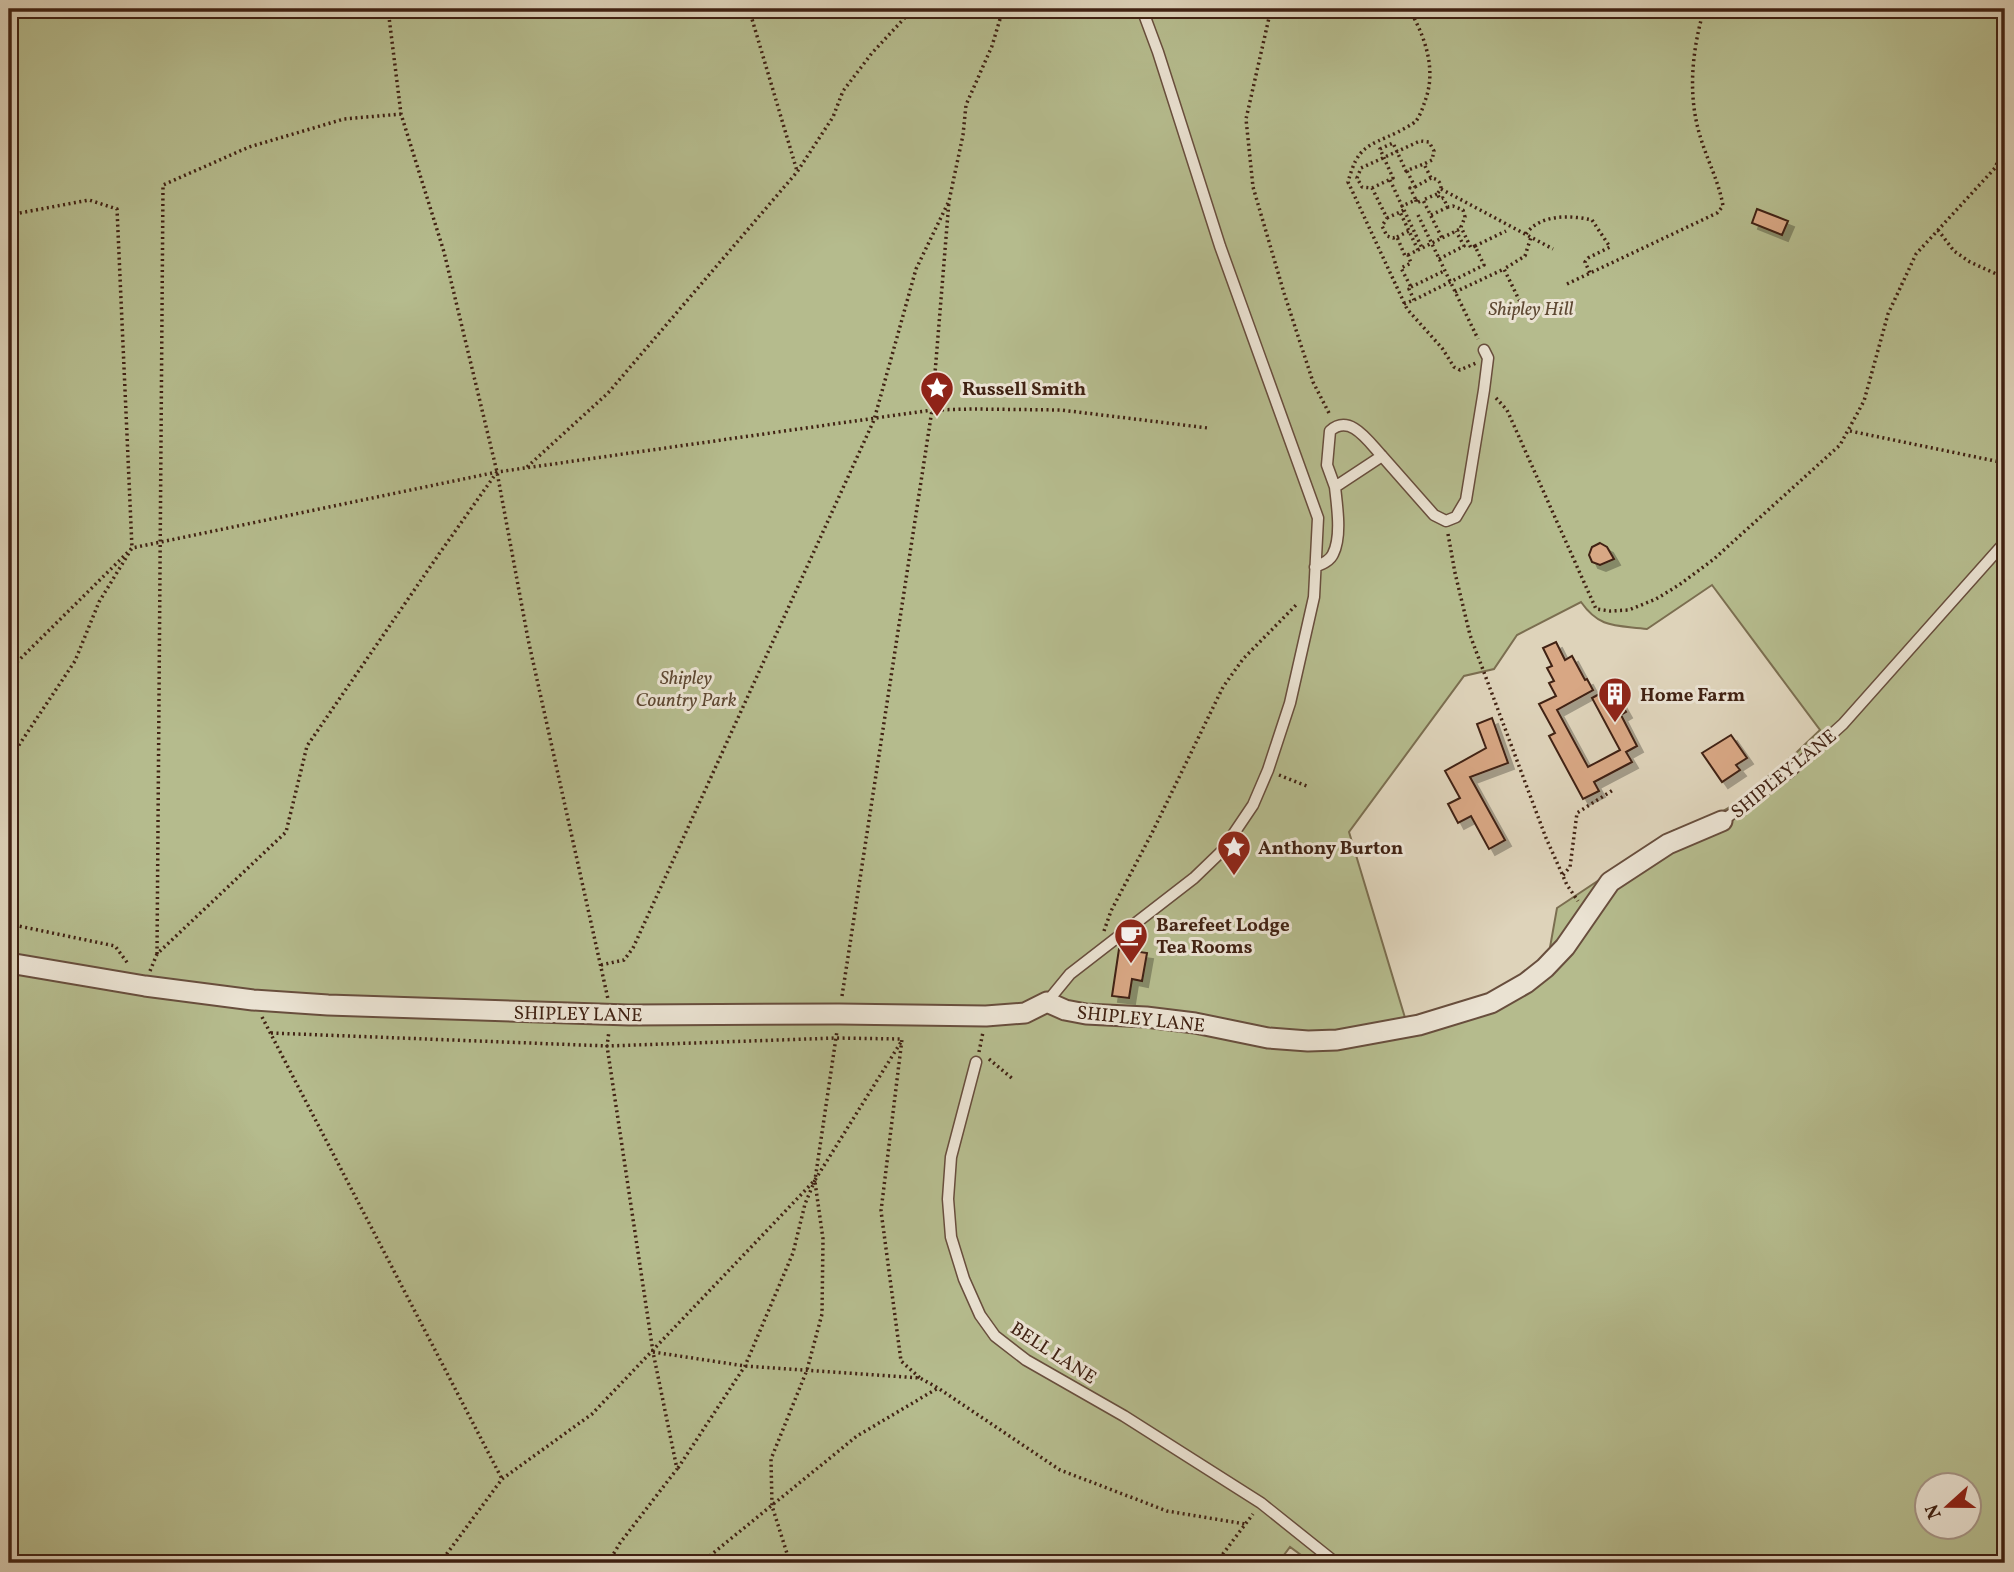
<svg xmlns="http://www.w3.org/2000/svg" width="2014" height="1572" viewBox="0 0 2014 1572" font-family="Vollkorn,serif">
<defs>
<filter id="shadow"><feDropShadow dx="6" dy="6" stdDeviation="0" flood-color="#0004"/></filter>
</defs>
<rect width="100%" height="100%" fill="#ded3ba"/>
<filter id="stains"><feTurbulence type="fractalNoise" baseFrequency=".00286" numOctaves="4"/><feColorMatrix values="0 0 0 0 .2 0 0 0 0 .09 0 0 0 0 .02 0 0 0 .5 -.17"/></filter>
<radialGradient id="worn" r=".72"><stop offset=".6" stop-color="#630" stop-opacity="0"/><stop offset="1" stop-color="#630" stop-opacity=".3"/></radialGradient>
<!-- green -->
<path fill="#b5bb8d" stroke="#7b6e50" stroke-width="2" fill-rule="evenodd" d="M 9,9 L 2005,9 L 2005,1563 L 1312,1563 L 1290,1547 L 1278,1563 L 9,1563 ZM 1712,585 L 1820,730 L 1797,752 L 1735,804 L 1709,819 L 1673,831 L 1557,908 L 1549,953 L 1523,976 L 1490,996 L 1406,1021 L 1349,832 L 1464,676 L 1494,669 L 1517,635 L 1581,602 C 1600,629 1616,625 1647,629 ZM 1926,1484 L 1968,1484 L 1968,1526 L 1926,1526 Z"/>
<!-- building -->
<path fill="#d8a784" stroke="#412213" stroke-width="2" filter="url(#shadow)" d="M 1757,209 L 1788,221 L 1782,235 L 1752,223 Z
M 1600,543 L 1607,547 L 1614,559 L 1600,565 L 1592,562 L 1589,555 L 1592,547 Z
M 1556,642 L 1565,660 L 1572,656 L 1585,680 L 1587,679 L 1593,690 L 1557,710 L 1588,767 L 1620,750 L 1592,698 L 1612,687 L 1626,712 L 1621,715 L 1637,746 L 1626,752 L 1632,762 L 1594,782 L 1599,791 L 1583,799 L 1549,736 L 1555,733 L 1539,704 L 1556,696 L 1549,683 L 1554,681 L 1547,668 L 1552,666 L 1543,648 Z
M 1492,718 L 1508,763 L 1470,777 L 1505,840 L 1489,849 L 1471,816 L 1458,823 L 1448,804 L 1460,798 L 1445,771 L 1486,748 L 1477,724 Z
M 1731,735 L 1747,758 L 1736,765 L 1740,770 L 1722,782 L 1702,753 Z
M 1119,949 L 1147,953 L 1142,981 L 1132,979 L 1129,998 L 1112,996 Z"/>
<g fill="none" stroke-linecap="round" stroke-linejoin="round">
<!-- service casing -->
<g stroke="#684e3d" stroke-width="13">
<path id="service" d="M 1335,487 L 1327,465 L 1330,431 C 1350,413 1368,441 1382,456
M 1315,567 C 1322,564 1330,561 1333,554 C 1342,536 1337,506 1335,487 L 1382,456 L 1434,515 L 1446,521 L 1456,517 L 1466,500 L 1484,390 L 1488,358 L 1484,350
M 1722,821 L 1790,772 L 1843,724 L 2005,542
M 1047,1002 L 1070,974 L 1194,878 L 1222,851 L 1253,805 L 1268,770 L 1290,703 L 1314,597 L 1318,518 L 1220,246 L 1158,52 L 1142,9
M 976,1062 L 951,1157 L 948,1199 L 951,1237 L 964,1279 L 980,1315 L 995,1336 L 1026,1360 L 1124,1416 L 1261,1503 L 1336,1563"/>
</g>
<!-- minor casing -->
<g stroke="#684e3d" stroke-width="23">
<path id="minor" d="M 9,963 L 145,986 L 253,1000 L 328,1005 L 629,1015 L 839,1014 L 986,1016 L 1025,1013 L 1047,1002 L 1065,1010 L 1086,1014 L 1146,1017 L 1195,1023 L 1268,1038 L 1308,1041 L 1337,1040 L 1419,1025 L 1491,1003 L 1526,983 L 1545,968 L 1565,947 L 1610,882 L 1668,844 L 1722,821"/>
</g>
<!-- path -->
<path stroke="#412213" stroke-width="3.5" stroke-dasharray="2 3.5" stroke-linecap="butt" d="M 388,9 L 401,114 L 444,252 L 497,472 L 528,639 L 608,999
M 749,9 L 797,171
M 1271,9 L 1246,119 L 1253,187 L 1284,293 L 1313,382 L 1330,415
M 1409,9 C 1425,36 1437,70 1425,101 C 1423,107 1420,116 1416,121 C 1412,125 1403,129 1398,132 C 1366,147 1358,146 1348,182 L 1407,309 L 1442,348 L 1454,367 L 1460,370 L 1476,363
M 1407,171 L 1415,187 L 1410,188 L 1416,200
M 1390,180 L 1402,206
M 1415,187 L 1431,178
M 1372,188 L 1393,178 L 1380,149 L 1393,143 L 1406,171 L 1424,164
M 1441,189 L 1553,249
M 1437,194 L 1423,200 L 1442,238
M 1404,210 L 1422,248
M 9,215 L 89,200 L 117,209 L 132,548 L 99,602 L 75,661 L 9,760
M 1418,215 L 1478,339
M 1431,215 L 1448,207
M 1387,218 L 1400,212
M 1938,230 L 1954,251 L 1970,262 L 2005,278
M 1526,234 C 1540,214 1570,215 1592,220 L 1610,247 L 1588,258 L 1585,262 L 1590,273
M 1397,237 L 1409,231
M 1475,246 L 1506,231
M 1418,250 L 1400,212 L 1404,210 L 1402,206 L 1416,200 L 1416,203 L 1423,200
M 1408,255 L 1462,228
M 1439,259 L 1464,246 L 1456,231
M 1567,284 L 1717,213 L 1723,206 C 1719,182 1708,162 1701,139 C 1687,96 1692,51 1704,9
M 1411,287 L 1444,271
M 1455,292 L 1504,269
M 1404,304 L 1414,300 L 1484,265 L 1475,246 L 1471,248 L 1461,227 L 1465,217 L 1463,210 L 1453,206 L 1448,207 L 1443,198 L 1440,199 L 1437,194 L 1441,189 C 1441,181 1437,179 1431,178 L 1424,164 L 1432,160 L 1434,151 L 1429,142 L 1420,141 L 1361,168 L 1357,178 L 1362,187 L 1372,188 L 1387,218 L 1382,226 L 1387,236 L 1393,238 L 1397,237 L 1405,256 L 1408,255 L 1411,263 L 1401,268 L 1411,287 L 1409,289 L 1414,300
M 1527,316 L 1504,269 L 1525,256 L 1531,237
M 1496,398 L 1507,410 L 1596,609 L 1610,611 L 1629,610 L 1656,599 L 1679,585 L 1714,559 L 1840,445 L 1864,401 L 1888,314 L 1916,254 L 1995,168 L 2005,144
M 1850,431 L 2005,463
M 527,467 L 608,393 L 797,172 L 833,117 L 843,91 L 872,53 L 913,9
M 1448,534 L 1455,573 L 1470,635 L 1546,838 L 1567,885 L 1578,901
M 9,670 L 132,548 L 497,472 L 932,410 L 974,409 L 1061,410 L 1208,428
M 1279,775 L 1309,787
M 1563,875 L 1570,867 L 1577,813 L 1613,790
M 9,924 L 115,946 L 129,965
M 1104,931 L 1111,911 L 1152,833 L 1223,687 L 1243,659 L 1298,603
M 157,954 L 163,185 L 249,147 L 344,119 L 401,114
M 601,965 L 624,960 L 633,948 L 874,420 L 916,269 L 949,201 L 963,135 L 966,105 L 992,46 L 1003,9
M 150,971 L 157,954 L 286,832 L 307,746 L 439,554 L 497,472
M 842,996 L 932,410 L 949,201
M 262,1017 L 502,1479
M 271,1033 L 607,1046 L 836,1038 L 902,1039 L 881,1211 L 901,1361 L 920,1378
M 979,1052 L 983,1032
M 989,1059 L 1014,1080
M 653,1352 L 745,1366 L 920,1378 L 938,1388 L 1060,1470 L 1167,1511 L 1245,1524
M 678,1468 L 745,1366 L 793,1253 L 805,1204 L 815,1180 L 837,1031
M 440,1563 L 502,1479 L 592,1414 L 815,1180 L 901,1042
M 608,1563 L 620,1543 L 677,1469 L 653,1352 L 607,1046 L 609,1031
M 701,1563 L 857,1436 L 938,1388
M 790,1563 L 772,1506 L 771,1459 L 807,1370 L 822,1314 L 823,1239 L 815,1182
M 1216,1563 L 1253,1514"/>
<!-- service -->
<use href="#service" stroke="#eae2d2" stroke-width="10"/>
<!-- minor -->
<use href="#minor" stroke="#eae2d2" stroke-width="19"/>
</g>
<!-- icons -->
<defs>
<g id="sight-pin" transform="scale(1.75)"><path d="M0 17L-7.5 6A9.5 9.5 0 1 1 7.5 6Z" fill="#8f2418" stroke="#eae2d2"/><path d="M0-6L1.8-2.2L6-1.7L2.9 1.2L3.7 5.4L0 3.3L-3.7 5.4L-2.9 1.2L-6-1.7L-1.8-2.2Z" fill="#fff"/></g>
<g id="building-pin" transform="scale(1.75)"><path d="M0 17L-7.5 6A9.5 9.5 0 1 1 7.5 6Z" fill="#8f2418" stroke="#eae2d2"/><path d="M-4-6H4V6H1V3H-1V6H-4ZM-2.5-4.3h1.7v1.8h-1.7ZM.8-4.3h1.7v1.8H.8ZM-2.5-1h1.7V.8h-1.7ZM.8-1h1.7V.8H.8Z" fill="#fff"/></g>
<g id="cafe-pin" transform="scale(1.75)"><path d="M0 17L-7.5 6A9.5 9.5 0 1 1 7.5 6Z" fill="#8f2418" stroke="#eae2d2"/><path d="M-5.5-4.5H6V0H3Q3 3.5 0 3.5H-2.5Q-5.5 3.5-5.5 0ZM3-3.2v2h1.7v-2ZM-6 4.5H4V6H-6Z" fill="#fff"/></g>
</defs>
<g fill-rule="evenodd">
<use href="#sight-pin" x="937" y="388"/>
<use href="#building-pin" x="1615" y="694"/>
<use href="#sight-pin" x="1234" y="847"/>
<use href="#cafe-pin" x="1131" y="935"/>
</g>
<g text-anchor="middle" stroke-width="6" stroke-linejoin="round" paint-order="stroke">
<!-- park labels -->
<g font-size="19" font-style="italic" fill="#5e4832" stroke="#eae2d2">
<text x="1531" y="315">Shipley Hill</text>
<text x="686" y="684">Shipley<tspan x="686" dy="22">Country Park</tspan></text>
</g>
<!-- poi labels -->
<g font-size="19" font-weight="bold" fill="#412213" stroke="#eae2d2" text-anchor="start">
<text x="962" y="395">Russell Smith</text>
<text x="1640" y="701">Home Farm</text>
<text x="1258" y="854">Anthony Burton</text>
<text x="1156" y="931">Barefeet Lodge<tspan x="1156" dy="22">Tea Rooms</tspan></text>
</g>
<!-- street labels -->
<g font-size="19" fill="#412213" stroke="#eae2d2">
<text transform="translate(1783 773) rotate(-39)" y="7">SHIPLEY LANE</text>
<text transform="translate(578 1013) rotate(1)" y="7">SHIPLEY LANE</text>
<text transform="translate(1141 1018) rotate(6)" y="7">SHIPLEY LANE</text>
<text transform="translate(1054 1352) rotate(33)" y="7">BELL LANE</text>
</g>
</g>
<!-- margin -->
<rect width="2014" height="1572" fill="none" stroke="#ded3ba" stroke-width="35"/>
<rect x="10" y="10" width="1993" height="1551" fill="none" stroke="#412213" stroke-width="3.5"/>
<rect x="18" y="18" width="1979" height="1537" fill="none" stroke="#412213" stroke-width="2"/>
<!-- north arrow -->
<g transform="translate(1948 1506) rotate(249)"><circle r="33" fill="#eae2d2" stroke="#a69586" stroke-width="2"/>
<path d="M0-5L12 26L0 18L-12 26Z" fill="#8f2418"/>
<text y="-10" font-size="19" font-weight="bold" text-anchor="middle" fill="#412213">N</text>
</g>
<rect width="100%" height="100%" filter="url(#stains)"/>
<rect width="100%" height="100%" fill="url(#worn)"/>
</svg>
